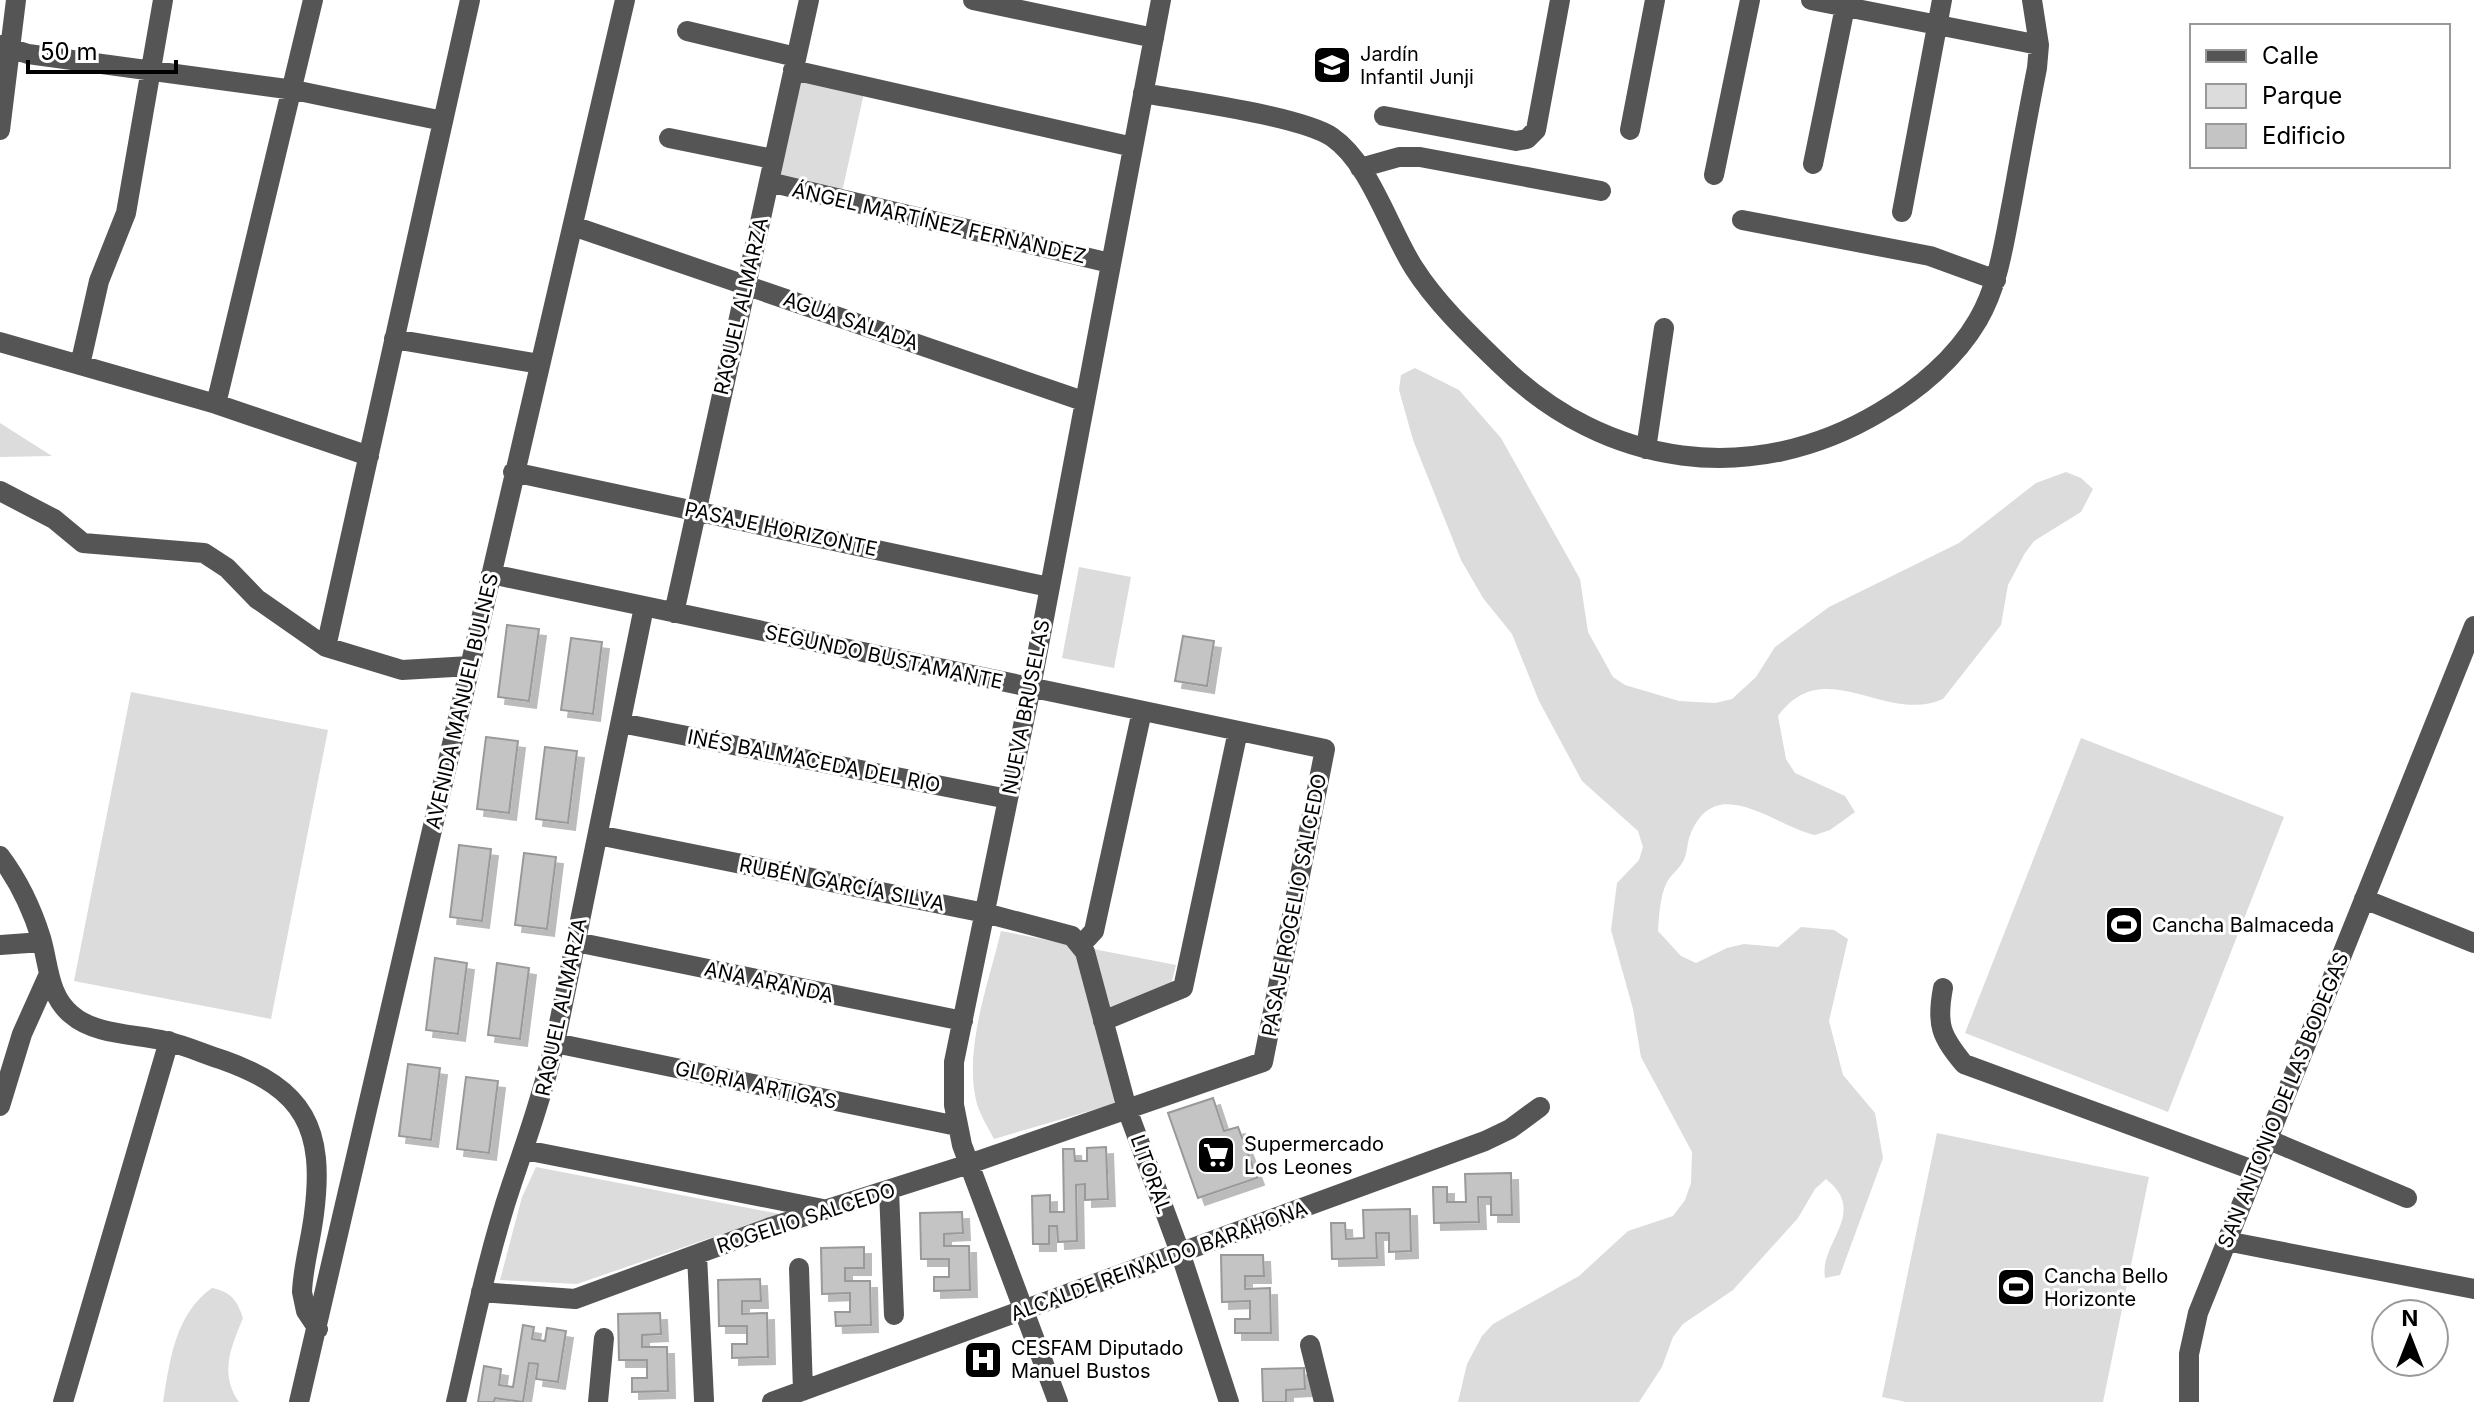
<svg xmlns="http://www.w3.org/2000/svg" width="2474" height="1402" viewBox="0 0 2474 1402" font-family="Inter,sans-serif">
<defs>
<filter id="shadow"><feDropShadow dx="7" dy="7" stdDeviation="0" flood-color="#0004"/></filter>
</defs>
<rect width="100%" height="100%" fill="#fff"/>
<!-- green -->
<path fill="#dcdcdc" d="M 797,77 L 864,93 L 842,192 L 776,176 Z
M 1415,368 L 1459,390 L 1501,438 L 1580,579 L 1588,632 L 1613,677 L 1625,685 L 1679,701 L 1715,703 L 1732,699 L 1756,677 L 1775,647 L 1829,607 L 1959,543 L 2036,483 L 2066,472 L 2081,478 L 2093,489 L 2081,512 L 2034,541 L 2025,553 L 2008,585 L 2001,625 L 1943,699 C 1886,725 1824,652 1778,716 L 1786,759 L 1795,773 L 1845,796 L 1855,812 L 1830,830 L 1815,835 C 1774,826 1717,772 1691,833 C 1687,841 1688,849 1685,857 C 1682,867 1672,873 1667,882 C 1660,895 1659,917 1658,931 L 1681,956 L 1696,963 L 1727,948 L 1744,944 L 1778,947 L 1801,927 L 1834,930 L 1848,939 L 1829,1021 L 1843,1075 L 1875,1113 L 1883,1158 L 1840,1275 L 1825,1278 C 1819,1242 1869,1213 1826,1179 L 1815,1189 L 1798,1218 L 1733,1290 L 1683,1324 L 1673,1337 L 1662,1367 L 1639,1402 L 1458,1402 L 1467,1364 L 1482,1336 L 1493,1324 L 1579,1276 L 1628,1231 L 1673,1216 L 1685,1200 L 1691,1183 L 1692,1152 L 1641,1057 L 1633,1009 L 1611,930 L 1617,883 L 1639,860 L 1643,847 L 1638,831 L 1582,781 L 1539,701 L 1512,634 L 1483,598 L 1461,560 L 1413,440 L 1399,390 L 1401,375 Z
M 0,423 L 52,456 L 0,457 Z
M 1079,567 L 1131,577 L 1114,668 L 1062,658 Z
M 131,692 L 328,730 L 271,1019 L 74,981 Z
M 2081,738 L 2284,817 L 2168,1112 L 1965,1033 Z
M 1001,931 L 1176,965 L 1171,985 L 1092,1014 L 1117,1103 L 994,1139 C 988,1127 979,1114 976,1100 C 964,1047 989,982 1001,931 Z
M 1937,1133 L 2149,1177 L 2103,1402 L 1906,1402 L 1882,1397 Z
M 536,1167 L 780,1214 L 577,1284 L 500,1280 L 522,1197 Z
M 212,1288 C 231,1292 237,1300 243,1318 C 231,1347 219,1374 239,1402 L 163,1402 C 170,1360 175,1314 212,1288 Z"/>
<!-- building -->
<path fill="#c4c4c4" stroke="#999" stroke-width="2" filter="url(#shadow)" d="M 507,625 L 539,629 L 529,701 L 498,697 Z
M 1183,636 L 1214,641 L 1207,686 L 1175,681 Z
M 571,638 L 602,642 L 593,714 L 561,710 Z
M 486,737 L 518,741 L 509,813 L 477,809 Z
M 545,747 L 577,751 L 568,823 L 536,819 Z
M 459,845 L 491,849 L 482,921 L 450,917 Z
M 524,853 L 556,857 L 547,929 L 515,925 Z
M 435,958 L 467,963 L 458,1034 L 426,1030 Z
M 497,963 L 529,968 L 520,1039 L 488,1035 Z
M 408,1064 L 440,1068 L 431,1140 L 399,1136 Z
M 466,1077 L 498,1081 L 489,1153 L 457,1149 Z
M 1213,1098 L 1224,1131 L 1238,1127 L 1257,1178 L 1198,1198 L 1168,1113 Z
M 1106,1147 L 1108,1199 L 1085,1200 L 1085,1184 L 1076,1185 L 1077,1241 L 1058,1242 L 1057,1226 L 1049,1226 L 1049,1244 L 1033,1244 L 1032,1196 L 1050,1195 L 1050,1212 L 1064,1212 L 1063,1149 L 1074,1149 L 1075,1161 L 1087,1161 L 1087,1148 Z
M 1511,1173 L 1512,1215 L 1491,1215 L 1491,1197 L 1478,1197 L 1479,1222 L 1434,1223 L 1433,1187 L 1447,1187 L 1447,1202 L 1466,1202 L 1465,1174 Z
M 1410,1209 L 1411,1251 L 1389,1252 L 1389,1233 L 1376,1233 L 1377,1258 L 1332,1259 L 1331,1223 L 1345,1223 L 1346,1239 L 1364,1238 L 1363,1210 Z
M 962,1212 L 963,1233 L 944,1234 L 944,1246 L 969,1246 L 970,1290 L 934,1291 L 934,1277 L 949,1277 L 949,1259 L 921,1259 L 920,1213 Z
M 864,1247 L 864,1268 L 845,1268 L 845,1281 L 870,1281 L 871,1325 L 836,1326 L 835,1312 L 850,1312 L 850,1293 L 822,1294 L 821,1248 Z
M 1221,1255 L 1263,1255 L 1264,1276 L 1245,1276 L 1245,1289 L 1270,1288 L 1271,1333 L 1235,1333 L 1235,1319 L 1250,1319 L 1250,1301 L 1222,1302 Z
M 760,1279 L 761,1301 L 742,1301 L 742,1314 L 767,1313 L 768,1357 L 732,1358 L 732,1344 L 747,1344 L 747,1326 L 719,1326 L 718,1280 Z
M 660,1313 L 661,1334 L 642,1335 L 642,1347 L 667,1347 L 668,1391 L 632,1392 L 632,1378 L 647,1378 L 647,1360 L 619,1360 L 618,1314 Z
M 523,1325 L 534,1327 L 532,1339 L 545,1341 L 547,1328 L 566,1331 L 558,1382 L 536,1379 L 538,1364 L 529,1363 L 523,1402 L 495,1398 L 494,1402 L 478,1402 L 484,1366 L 501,1369 L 499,1385 L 513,1387 Z
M 1304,1368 L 1305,1389 L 1286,1390 L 1286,1402 L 1263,1402 L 1262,1369 Z"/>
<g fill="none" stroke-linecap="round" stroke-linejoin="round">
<!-- minor -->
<path stroke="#555" stroke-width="20" d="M 973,0 L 1154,38
M 1811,0 L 2039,45
M 687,31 L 796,57
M 0,45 L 28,54 L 294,90 L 443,121
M 793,70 L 1133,147
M 1143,93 C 1186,101 1300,116 1332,137 C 1370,163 1389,229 1414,268 C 1437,304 1470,335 1500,364 C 1606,468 1753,488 1880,412 C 1918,390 1956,358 1978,320 C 1999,284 2004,242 2012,202 C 2020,158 2028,113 2037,68 L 2039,45 L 2032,0
M 1384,116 L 1516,141 L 1527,139 L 1536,130 L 1560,0
M 0,130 L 16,0
M 1630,130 L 1655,0
M 669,138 L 773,159
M 1813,164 L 1845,7
M 1360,168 L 1399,157 L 1420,157 L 1601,191
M 1714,175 L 1750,0
M 769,182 L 1110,263
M 1902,212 L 1942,0
M 1742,220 L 1930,256 L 1996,280
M 573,226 L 1083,401
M 394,339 L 540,364
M 0,342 L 216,404 L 369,456
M 80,365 L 99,281 L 126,213 L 163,0
M 216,404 L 313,0
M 1646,449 L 1664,328
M 513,472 L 1049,587
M 0,491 L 54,519 L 83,543 L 204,553 L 227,568 L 257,599 L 326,647 L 402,670 L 470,666
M 674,613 L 809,0
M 326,647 L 470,0
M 621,723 L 1008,799
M 598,835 L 985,913 L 1072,936 L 1085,952 L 1127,1109 L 1181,1255 L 1229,1402
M 0,856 C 18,880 32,909 41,938 C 49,965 48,996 72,1015 C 95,1035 136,1034 165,1041 C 185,1045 204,1054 223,1060 C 305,1089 325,1129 314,1214 C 311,1240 303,1266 302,1292 L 306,1311 L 318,1329
M 2364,899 L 2474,943
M 576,942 L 963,1021
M 0,945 L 42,942
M 1081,945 L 1094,931 L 1142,711
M 1943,988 C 1936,1025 1941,1036 1964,1064 L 2253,1170
M 1103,1021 L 1183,988 L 1238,731
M 555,1043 L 957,1126
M 0,1106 L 22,1034 L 48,976
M 2267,1139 L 2407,1198
M 525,1150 L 823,1209
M 889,1190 L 894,1315
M 2226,1241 L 2474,1289
M 697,1255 L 704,1400
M 799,1268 L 803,1391
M 481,1292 L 575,1299 L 771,1227 L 969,1164 L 1263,1062 L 1325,749 L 491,574
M 1310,1345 L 1324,1402
M 63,1402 L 169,1041
M 299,1402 L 625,0
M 456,1402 C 473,1329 488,1254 512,1183 C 528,1136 543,1092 555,1043 L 644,607
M 598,1402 L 604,1338
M 772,1402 L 1485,1141 L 1510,1129 L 1540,1107
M 1058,1402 L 962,1145 L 954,1105 L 954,1062 L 1031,687 L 1161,0
M 2189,1402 L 2189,1354 L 2198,1313 L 2474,626"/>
</g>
<!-- icons -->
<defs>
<g id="school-square" transform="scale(2)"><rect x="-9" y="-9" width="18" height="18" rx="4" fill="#000" stroke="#fff"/><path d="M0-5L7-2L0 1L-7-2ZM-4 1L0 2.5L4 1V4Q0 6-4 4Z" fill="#fff"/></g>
<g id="stadium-square" transform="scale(2)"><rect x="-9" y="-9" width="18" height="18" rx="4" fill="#000" stroke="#fff"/><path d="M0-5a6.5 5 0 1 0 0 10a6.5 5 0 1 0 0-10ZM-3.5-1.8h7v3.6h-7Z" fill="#fff"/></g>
<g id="supermarket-square" transform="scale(2)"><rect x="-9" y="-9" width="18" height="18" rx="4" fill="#000" stroke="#fff"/><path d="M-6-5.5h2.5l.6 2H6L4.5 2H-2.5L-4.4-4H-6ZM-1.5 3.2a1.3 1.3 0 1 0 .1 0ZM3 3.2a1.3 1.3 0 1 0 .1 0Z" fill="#fff"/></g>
<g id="hospital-square" transform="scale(2)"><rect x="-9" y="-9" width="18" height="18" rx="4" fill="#000" stroke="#fff"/><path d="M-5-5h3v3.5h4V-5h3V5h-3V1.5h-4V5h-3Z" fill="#fff"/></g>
</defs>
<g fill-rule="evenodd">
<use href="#school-square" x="1332" y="65"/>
<use href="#stadium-square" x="2124" y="925"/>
<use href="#supermarket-square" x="1216" y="1155"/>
<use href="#stadium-square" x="2016" y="1287"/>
<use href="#hospital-square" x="983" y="1360"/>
</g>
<g text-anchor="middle" stroke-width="6" stroke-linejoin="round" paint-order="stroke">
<!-- poi labels -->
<g font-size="20" fill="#000" stroke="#fff" text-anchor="start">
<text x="1360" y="61">Jardín<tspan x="1360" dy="23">Infantil Junji</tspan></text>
<text x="2152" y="932">Cancha Balmaceda</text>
<text x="1244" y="1151">Supermercado<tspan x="1244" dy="23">Los Leones</tspan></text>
<text x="2044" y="1283">Cancha Bello<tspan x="2044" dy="23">Horizonte</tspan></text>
<text x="1011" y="1355">CESFAM Diputado<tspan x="1011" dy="23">Manuel Bustos</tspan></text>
</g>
<!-- street labels -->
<g font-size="20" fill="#000" stroke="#fff">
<text transform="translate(939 223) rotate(13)" y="7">ÁNGEL MARTÍNEZ FERNANDEZ</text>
<text transform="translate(741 306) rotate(-77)" y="7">RAQUEL ALMARZA</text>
<text transform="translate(851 321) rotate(19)" y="7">AGUA SALADA</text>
<text transform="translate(781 529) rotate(12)" y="7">PASAJE HORIZONTE</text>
<text transform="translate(884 657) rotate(12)" y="7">SEGUNDO BUSTAMANTE</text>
<text transform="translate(462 701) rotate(-77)" y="7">AVENIDA MANUEL BULNES</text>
<text transform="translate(1026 707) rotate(-79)" y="7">NUEVA BRUSELAS</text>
<text transform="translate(814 761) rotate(11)" y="7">INÉS BALMACEDA DEL RIO</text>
<text transform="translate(842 884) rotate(11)" y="7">RUBÉN GARCÍA SILVA</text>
<text transform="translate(1294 905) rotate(-79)" y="7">PASAJE ROGELIO SALCEDO</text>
<text transform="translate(769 982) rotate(12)" y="7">ANA ARANDA</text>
<text transform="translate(561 1007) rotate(-78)" y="7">RAQUEL ALMARZA</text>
<text transform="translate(756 1085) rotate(12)" y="7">GLORIA ARTIGAS</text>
<text transform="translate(2283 1100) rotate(-68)" y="7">SAN ANTONIO DE LAS BODEGAS</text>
<text transform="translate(1151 1174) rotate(70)" y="7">LITORAL</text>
<text transform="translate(806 1218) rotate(-18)" y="7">ROGELIO SALCEDO</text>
<text transform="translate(1159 1261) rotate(-20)" y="7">ALCALDE REINALDO BARAHONA</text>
</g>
</g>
<!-- legend -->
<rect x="2190" y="24" width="260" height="144" fill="#ffffff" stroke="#999999" stroke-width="2"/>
<rect x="2206" y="50" width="40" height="12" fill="#555555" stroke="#999999" stroke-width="2"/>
<text x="2262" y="64" font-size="24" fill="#000000">Calle</text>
<rect x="2206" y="84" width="40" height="24" fill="#dcdcdc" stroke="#999999" stroke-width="2"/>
<text x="2262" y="104" font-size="24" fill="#000000">Parque</text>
<rect x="2206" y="124" width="40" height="24" fill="#c4c4c4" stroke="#999999" stroke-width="2"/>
<text x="2262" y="144" font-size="24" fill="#000000">Edificio</text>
<!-- north arrow -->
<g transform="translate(2410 1338)"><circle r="38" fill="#ffffff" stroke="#999999" stroke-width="2"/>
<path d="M0-6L14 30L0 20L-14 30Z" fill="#000000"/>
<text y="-12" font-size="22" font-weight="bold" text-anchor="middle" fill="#000000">N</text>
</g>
<!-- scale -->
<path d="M28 60v12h148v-12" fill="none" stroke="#000000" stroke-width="4"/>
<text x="40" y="60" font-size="24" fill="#000000" stroke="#ffffff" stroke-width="6" paint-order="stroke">50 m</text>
</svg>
